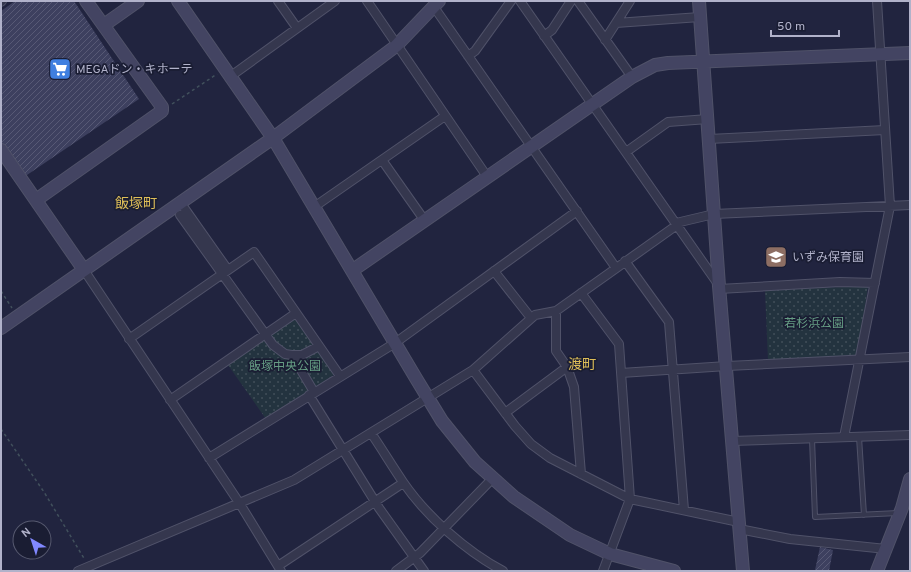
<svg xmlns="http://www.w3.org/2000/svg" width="911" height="572" viewBox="0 0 911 572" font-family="Overpass,'Noto Sans JP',sans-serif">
<defs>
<pattern id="grass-dots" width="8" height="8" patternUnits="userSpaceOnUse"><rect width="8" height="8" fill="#23333f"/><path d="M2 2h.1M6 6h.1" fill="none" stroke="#414e59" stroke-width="1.8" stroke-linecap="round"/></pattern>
<pattern id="building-hatch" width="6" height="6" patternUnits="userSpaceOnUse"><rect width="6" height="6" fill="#3d405f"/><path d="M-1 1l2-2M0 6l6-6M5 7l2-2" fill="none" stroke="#575975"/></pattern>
</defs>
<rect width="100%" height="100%" fill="#21243f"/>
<!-- grass -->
<path fill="url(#grass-dots)" d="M 868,286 L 858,356 L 768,361 L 765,290 Z
M 296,318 L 335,374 L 266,419 L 228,365 Z"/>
<!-- building -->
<path fill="url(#building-hatch)" d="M 15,1 L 74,1 L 139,99 L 24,177 L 1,142 L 1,11 Z
M 820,547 L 833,550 L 829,571 L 815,570 Z"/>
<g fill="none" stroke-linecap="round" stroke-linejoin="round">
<!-- lane casing -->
<g stroke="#505269" stroke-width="6">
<path id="lane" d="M 859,437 L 864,515
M 812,439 L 815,517 L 898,513"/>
</g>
<!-- street casing -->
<g stroke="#505269" stroke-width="10">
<path id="street" d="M 278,1 L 297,28
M 367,1 L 488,178
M 520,1 L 718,284
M 578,1 L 632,77
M 1,2 L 2,1
M 434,7 L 616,268
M 616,23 L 700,17
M 544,36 L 552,30 L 571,1
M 605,40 L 630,1
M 468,56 L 475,51 L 511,1
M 231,76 L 335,1
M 709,139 L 885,130
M 626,152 L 668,122 L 708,119
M 382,160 L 425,221
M 180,202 L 228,270
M 314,207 L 445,116
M 180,215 L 273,345 L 285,354 L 292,355 L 314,392
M 676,223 L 714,214 L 910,205
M 625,261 L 669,322 L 684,510
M 84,270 L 240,504 L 281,571
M 494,271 L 531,318
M 719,289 L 840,282 L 875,283
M 581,293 L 619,344 L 630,499 L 603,571
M 556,311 L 556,351 L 567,367 L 574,387 L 581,474
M 129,339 L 254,252 L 340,376
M 292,355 L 302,355 L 319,346
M 473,370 L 515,426 L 531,444 L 550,458 L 630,499 L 739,522
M 621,373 L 727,366 L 910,357
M 309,395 L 379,508 L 424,571
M 170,400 L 296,313
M 505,413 L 567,367
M 371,433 C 382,449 392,466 403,482 C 427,517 466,551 503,571
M 844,437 L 890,206 L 877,1
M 732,441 L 910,435
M 209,458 L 395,343 L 577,211
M 739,529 L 790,539 L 886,549
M 278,566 L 403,483
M 78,571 L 294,480 L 473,370 L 535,315 L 556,311 L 677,225
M 396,571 L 420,553 L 492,479"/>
</g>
<!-- secondary casing -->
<g stroke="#505269" stroke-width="14">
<path id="secondary" d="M 439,1 L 396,46 L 273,138 L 417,380 L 442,421 L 475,462 L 514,497 L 570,535 L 610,554 L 674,571
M 699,1 L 719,286 L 743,571
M 104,25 L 138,1
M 1,150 L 84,270
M 36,200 L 162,111 L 162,107 L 86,1
M 353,270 L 632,77 L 655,65 L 668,63 L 910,53
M 1,328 L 273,138 L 178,1
M 877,571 L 902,508 L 910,479"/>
</g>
<!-- path -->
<path stroke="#41505c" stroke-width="1.5" stroke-dasharray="3 3" stroke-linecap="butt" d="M 172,104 L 217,74
M 1,291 L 12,308
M 1,429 L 44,492 L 85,560
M 1,569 L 2,571"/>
<!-- lane -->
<use href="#lane" stroke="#35374e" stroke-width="4"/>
<!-- street -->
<use href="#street" stroke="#35374e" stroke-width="8"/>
<!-- secondary -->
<use href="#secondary" stroke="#434462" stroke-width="12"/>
</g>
<!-- icons -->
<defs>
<g id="supermarket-square" transform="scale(1.15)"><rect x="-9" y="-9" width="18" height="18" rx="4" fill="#3f7fe0" stroke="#1a1d33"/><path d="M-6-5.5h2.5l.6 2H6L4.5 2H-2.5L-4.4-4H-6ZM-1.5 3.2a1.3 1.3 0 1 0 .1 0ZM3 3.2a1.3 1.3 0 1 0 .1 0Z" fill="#fff"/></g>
<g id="school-square" transform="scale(1.15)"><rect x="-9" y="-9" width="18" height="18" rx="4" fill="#8d6e63" stroke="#1a1d33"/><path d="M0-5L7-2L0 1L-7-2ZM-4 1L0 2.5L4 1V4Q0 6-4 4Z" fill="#fff"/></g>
</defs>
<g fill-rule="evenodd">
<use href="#supermarket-square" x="60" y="69"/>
<use href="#school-square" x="776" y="257"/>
</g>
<g text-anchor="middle" stroke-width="3.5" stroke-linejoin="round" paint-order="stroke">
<!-- poi labels -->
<g font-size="12" fill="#b1b2ca" stroke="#1a1d33" text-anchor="start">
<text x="76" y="73">MEGAドン・キホーテ</text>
<text x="792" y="261">いずみ保育園</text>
</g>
<!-- park labels -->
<g font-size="12" fill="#669d84" stroke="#1a1d33">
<text x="814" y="327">若杉浜公園</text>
<text x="285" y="370">飯塚中央公園</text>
</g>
<!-- quarter labels -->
<g font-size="14" fill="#debe58" stroke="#1a1d33">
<text x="136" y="208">飯塚町</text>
<text x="582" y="369">渡町</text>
</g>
</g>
<!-- border -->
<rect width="911" height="572" fill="none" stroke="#b1b2ca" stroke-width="4"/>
<!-- north arrow -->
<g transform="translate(32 540) rotate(321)"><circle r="19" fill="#1a1d33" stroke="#56596f"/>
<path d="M0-3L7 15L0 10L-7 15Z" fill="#8188ff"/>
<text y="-6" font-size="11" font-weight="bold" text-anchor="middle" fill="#b1b2ca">N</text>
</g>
<!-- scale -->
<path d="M771 30v6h68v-6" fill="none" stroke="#b1b2ca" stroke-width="2"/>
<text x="777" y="30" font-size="12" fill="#b1b2ca" stroke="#1a1d33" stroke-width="3" paint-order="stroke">50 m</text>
</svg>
